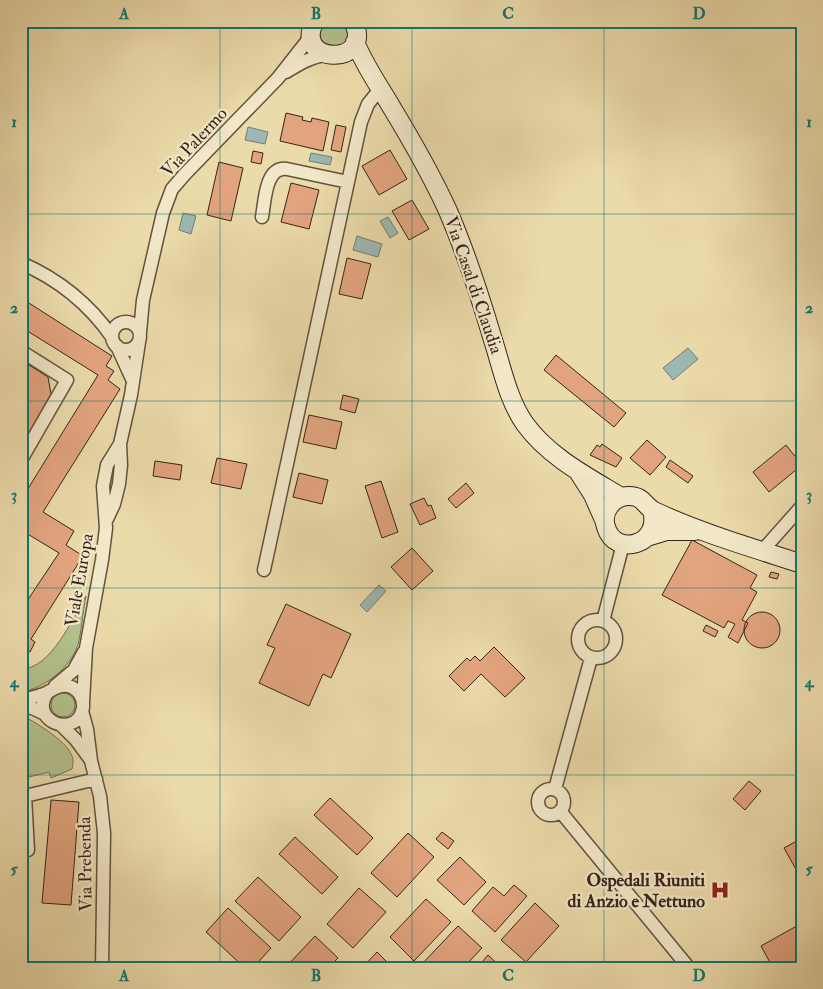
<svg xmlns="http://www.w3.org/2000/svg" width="823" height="989" viewBox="0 0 823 989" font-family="'IM FELL Double Pica',serif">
<rect width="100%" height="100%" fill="#ebdaaa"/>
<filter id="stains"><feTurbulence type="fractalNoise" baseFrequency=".004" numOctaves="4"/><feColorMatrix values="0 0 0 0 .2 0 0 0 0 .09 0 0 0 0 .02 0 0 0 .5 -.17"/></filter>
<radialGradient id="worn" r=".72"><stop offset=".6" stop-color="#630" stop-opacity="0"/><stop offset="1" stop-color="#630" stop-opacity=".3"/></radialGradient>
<!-- green -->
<path fill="#b3c08c" stroke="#747254" d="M 325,21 L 342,21 L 347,25 L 348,39 L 344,45 L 335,49 L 322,42 C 319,35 319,27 325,21 Z
M 86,596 C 83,609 81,640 76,650 C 66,671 44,688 21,692 L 21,669 C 51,669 72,619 86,596 Z
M51 705a12 12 0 1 1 24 0a12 12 0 1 1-24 0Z
M 21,715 C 34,721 66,741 71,754 C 74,759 73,764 72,769 L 51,778 L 49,772 L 21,779 Z"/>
<!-- water -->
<path fill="#9bb8b2" stroke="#737d76" d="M 248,127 L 268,132 L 265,144 L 245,140 Z
M 311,153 L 332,157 L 330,165 L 309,161 Z
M 183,213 L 196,216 L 191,234 L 179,230 Z
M 388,217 L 398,233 L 390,238 L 380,221 Z
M 357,236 L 382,244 L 378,257 L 353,250 Z
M 688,348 L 698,359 L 673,380 L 663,368 Z
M 379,585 L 386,591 L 367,612 L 360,605 Z"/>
<!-- building -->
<path fill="#e2a47e" stroke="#36241b" d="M 286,113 L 303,117 L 302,120 L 311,122 L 312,118 L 329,122 L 323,151 L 280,141 Z
M 336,125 L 346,127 L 341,152 L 331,150 Z
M 390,150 L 407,179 L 379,195 L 362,166 Z
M 253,151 L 263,153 L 261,164 L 251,162 Z
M 219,162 L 243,168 L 231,221 L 207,215 Z
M 291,183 L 319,190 L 309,229 L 281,222 Z
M 412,200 L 429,229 L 409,240 L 392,211 Z
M 347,258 L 371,264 L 362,299 L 339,294 Z
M 21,298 L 112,356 L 106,366 L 114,371 L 108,380 L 120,389 L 43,512 L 74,531 L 66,545 L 83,556 L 31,639 L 35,642 L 30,652 L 23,648 L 21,650 L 21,610 L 59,553 L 21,530 L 21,500 L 98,375 L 21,327 Z
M 556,355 L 626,413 L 614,427 L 544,370 Z
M 21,360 L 48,377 L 51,394 L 21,447 L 21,397 L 25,390 L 21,387 Z
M 343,395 L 359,399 L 355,413 L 340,409 Z
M 309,415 L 342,422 L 336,449 L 303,442 Z
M 647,440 L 666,457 L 650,475 L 630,458 Z
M 602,444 L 622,458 L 616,467 L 590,455 L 597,445 L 600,447 Z
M 786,445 L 802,465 L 769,492 L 753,472 Z
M 217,458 L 247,464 L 241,489 L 211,483 Z
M 670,460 L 693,476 L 688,483 L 666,467 Z
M 155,461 L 182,465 L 180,480 L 153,476 Z
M 299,473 L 328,480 L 322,504 L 293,497 Z
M 381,481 L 398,532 L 382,538 L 365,486 Z
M 466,483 L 474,493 L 456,508 L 448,499 Z
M 424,498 L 428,506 L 431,505 L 436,518 L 420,525 L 410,504 Z
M 692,540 L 757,575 L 750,588 L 757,592 L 742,620 L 748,623 L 738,643 L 728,637 L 735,624 L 728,621 L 724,628 L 662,595 Z
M 412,548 L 433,571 L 412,590 L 391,567 Z
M 771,572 L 779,574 L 777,579 L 769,577 Z
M 286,604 L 351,634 L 331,678 L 323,674 L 309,706 L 259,683 L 275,648 L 267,645 Z
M744 630a18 18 0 1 1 36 0a18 18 0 1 1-36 0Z
M 706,625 L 718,631 L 715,637 L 703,631 Z
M 494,647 L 525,678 L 505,697 L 481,674 L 464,691 L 449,676 L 467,658 L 470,661 L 475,656 L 480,661 Z
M 749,781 L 761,791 L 745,810 L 733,799 Z
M 330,798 L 373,838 L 357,855 L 314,815 Z
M 51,800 L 79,802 L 71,905 L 42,903 Z
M 442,832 L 454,841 L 448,849 L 436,839 Z
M 408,833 L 434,857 L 397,897 L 371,873 Z
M 295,837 L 338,877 L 322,894 L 279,854 Z
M 802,838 L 802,880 L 784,848 Z
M 460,857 L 486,882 L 464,905 L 437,880 Z
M 258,877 L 301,917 L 279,941 L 235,901 Z
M 514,885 L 527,896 L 495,932 L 472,911 L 493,887 L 504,896 Z
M 359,888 L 386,912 L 353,948 L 327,924 Z
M 426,899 L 451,922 L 414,961 L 390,937 Z
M 535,903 L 559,926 L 526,962 L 501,940 Z
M 228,908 L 271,948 L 253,968 L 245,968 L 206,932 Z
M 802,923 L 802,958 L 785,968 L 773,968 L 761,946 Z
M 458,926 L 482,948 L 463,968 L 426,968 L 422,964 Z
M 315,936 L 338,958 L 328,968 L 285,968 Z
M 377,952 L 393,968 L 362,968 Z
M 488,955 L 502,968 L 477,968 Z
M 21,956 L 26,957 L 24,968 L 21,968 Z
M 45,963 L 71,966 L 71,968 L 44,968 Z"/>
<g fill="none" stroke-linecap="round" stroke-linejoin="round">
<!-- street casing -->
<g stroke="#63523f" stroke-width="15">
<path id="street" d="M 286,72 C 299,64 312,56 327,55
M 262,217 C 265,201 265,166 287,169 L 348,182
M 21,263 C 58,279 89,304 112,337
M112 336a14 14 0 1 1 28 0a14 14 0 1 1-28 0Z
M 140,332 L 143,300 L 163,213 L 172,189 L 185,174 L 278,78 L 311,36
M 117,346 L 132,379
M 21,351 L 67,380 L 21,460
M 107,519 L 114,504 L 119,484 L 121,465 L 120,444 L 131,395 L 139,342
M 762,551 L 802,506
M 264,570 L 361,122 L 368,104 L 381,88
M578 639a19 19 0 1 1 38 0a19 19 0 1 1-38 0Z
M 603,621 L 623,544
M 55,686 L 74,670 L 84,652
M 21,700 C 30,698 40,696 48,692 C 58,686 69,681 79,693 C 83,699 84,706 82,712 C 72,739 28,719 48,692
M 83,702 L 86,648 L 102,560 L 106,528 L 103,486 L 107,465 L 120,444
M 21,706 L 32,708 L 45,714
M 82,711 L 87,729 L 91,761 L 100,796 L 104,833 L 102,968
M 61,725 L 76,740 L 90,759
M538 802a13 13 0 1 1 26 0a13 13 0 1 1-26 0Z
M 555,789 L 591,658
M 25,796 L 28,850
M 21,797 L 96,779
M 560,811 L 689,968"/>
</g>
<!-- secondary casing -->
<g stroke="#36241b" stroke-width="20">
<path id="secondary" d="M 315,21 C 291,65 376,67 353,21
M 355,42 C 365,66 379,86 392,108 C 412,141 432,176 448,211 C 466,253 480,296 493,340 C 502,368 508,400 525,424 C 549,457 588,477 621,497
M 579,473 L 593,495 L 605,522
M 652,510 C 662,545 615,558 606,527 C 601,512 613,496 629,496 C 644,496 644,506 654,511 C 701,533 753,548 802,564
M 647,537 L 667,531 L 695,531"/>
</g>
<!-- street -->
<use href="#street" stroke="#f2e7c8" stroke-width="12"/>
<!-- secondary -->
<use href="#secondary" stroke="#f2e7c8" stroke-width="18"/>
</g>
<!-- grid -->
<path fill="none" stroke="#0f766e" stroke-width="1" stroke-opacity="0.55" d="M 220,21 L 220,968M 412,21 L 412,968M 604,21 L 604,968M 21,214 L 802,214M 21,401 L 802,401M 21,588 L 802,588M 21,775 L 802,775"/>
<!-- icons -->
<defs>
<g id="hospital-bare" transform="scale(1.5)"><path d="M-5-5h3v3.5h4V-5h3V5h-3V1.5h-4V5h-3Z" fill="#8f2418" stroke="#f2e7c8" stroke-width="2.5" paint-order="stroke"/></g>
</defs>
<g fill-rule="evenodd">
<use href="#hospital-bare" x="720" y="890"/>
</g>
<g text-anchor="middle" stroke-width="4.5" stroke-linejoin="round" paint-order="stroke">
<!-- street labels -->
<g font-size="18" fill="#36241b" stroke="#f2e7c8">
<text transform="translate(194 142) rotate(-47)" y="6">Via Palermo</text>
<text transform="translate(474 285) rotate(71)" y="6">Via Casal di Claudia</text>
<text transform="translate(79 580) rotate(-80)" y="6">Viale Europa</text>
<text transform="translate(85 864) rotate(-91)" y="6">Via Prebenda</text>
</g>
<!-- poi labels -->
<g font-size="18" font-weight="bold" fill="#36241b" stroke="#f2e7c8" text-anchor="end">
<text x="705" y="886">Ospedali Riuniti<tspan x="705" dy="21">di Anzio e Nettuno</tspan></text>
</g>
</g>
<!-- margin -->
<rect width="823" height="989" fill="none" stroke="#ebdaaa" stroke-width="55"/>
<rect x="28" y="28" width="768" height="934" fill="none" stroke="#0f766e" stroke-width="2"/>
<g font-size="16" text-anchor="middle" font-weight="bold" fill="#0f766e">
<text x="124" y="19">A</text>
<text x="316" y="19">B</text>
<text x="508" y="19">C</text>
<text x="699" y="19">D</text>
<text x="14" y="127">1</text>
<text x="809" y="127">1</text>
<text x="14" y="313">2</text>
<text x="809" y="313">2</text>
<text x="14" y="500">3</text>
<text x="809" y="500">3</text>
<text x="14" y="687">4</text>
<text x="809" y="687">4</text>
<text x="14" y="874">5</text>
<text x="809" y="874">5</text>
<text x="124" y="981">A</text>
<text x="316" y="981">B</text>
<text x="508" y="981">C</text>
<text x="699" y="981">D</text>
</g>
<rect width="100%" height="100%" filter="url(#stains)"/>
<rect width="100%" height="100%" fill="url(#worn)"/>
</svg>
